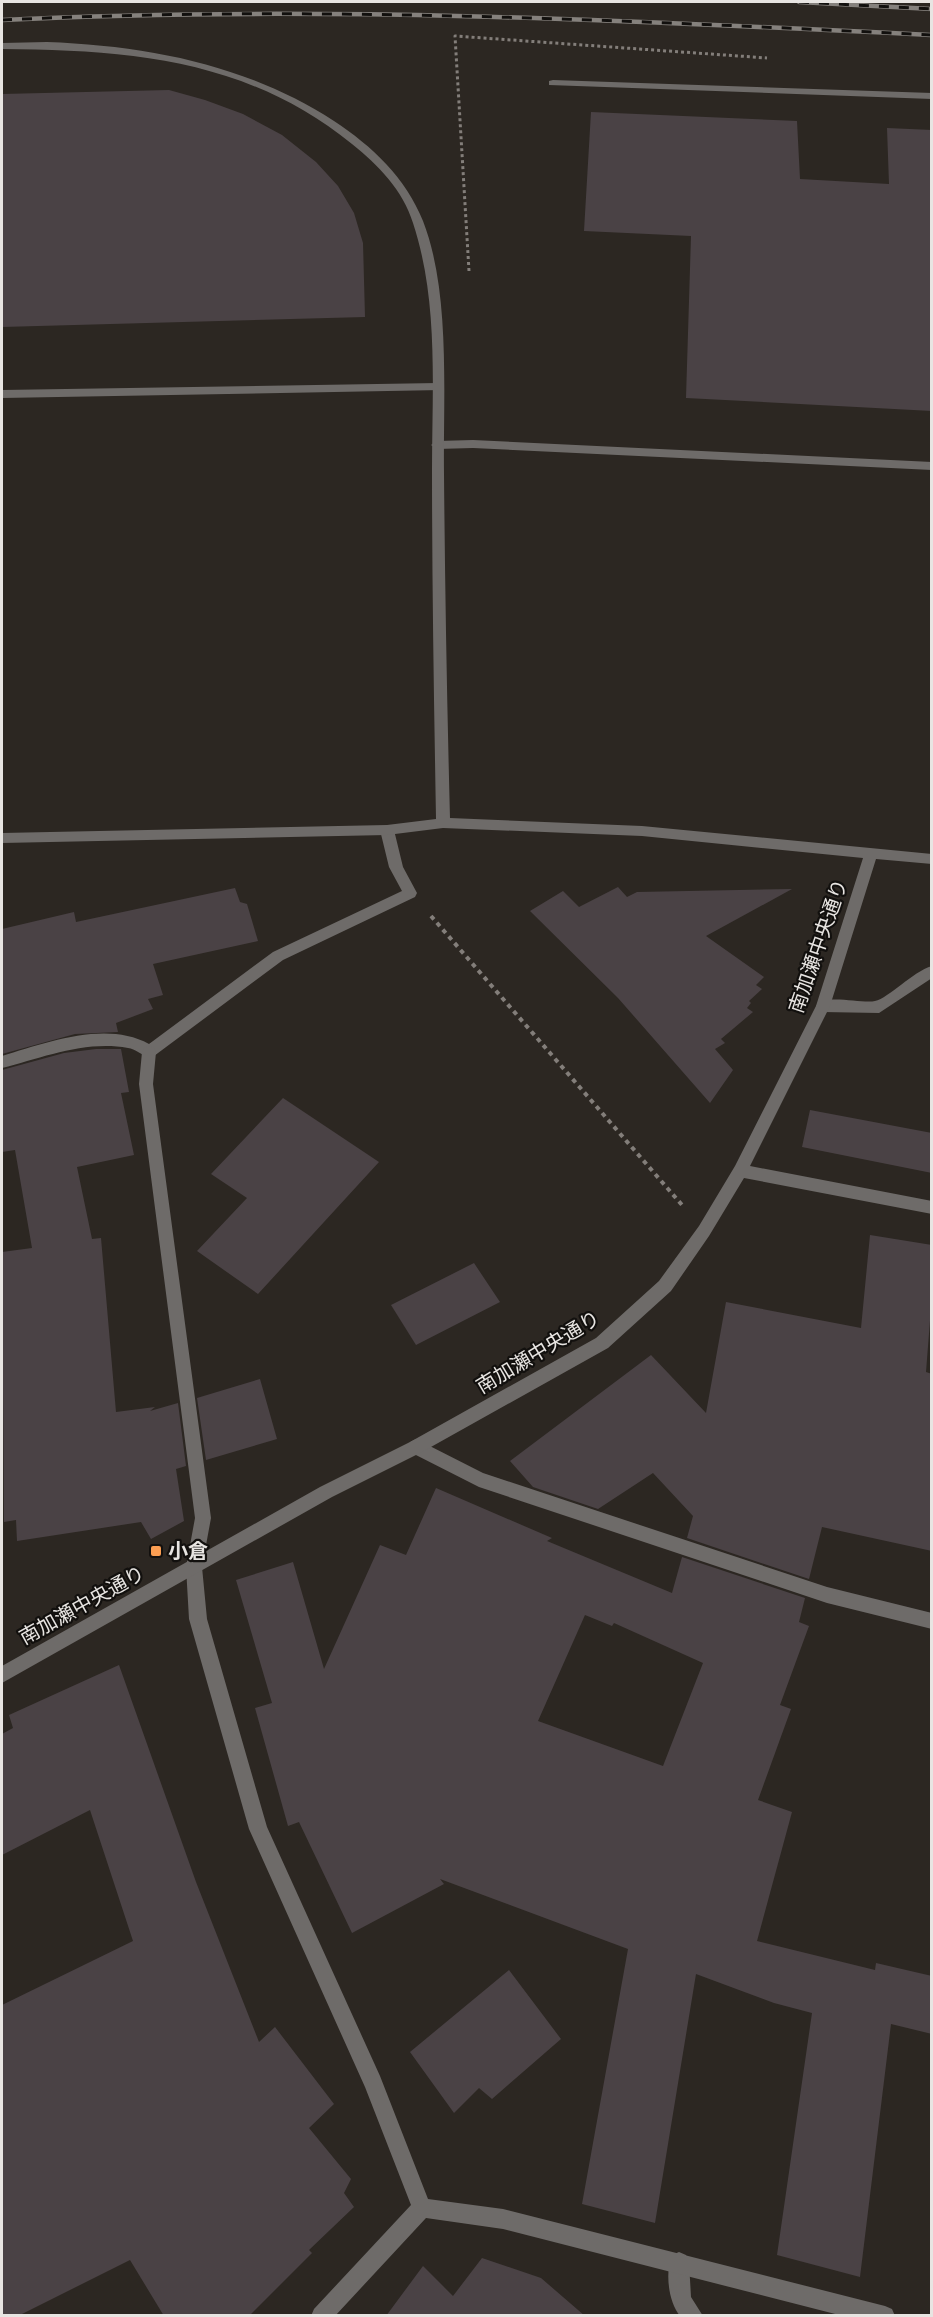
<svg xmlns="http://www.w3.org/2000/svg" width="933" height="2317" viewBox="0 0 933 2317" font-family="'PT Serif','Noto Sans JP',serif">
<rect width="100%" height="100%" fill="#2c2722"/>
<!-- building -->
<path fill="#4a4245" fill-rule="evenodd" d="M 169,90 L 205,100 L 243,114 L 282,135 L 316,162 L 338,186 L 354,213 L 363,243 L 365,317 L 2,327 L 2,94 Z
M 591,112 L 797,121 L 800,179 L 889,184 L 887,128 L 932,130 L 932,411 L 686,398 L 691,236 L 584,231 Z
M 618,887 L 627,897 L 637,892 L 792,889 L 706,936 L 764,977 L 756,985 L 762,989 L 749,1001 L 751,1003 L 747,1008 L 753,1012 L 721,1039 L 725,1043 L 715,1049 L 733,1070 L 710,1103 L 618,998 L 530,911 L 563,891 L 579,907 Z
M 235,888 L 240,902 L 247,904 L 258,941 L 153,964 L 163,995 L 148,999 L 153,1009 L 116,1023 L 118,1032 L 75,1034 L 2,1054 L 2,929 L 74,912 L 76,922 Z
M 96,1049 L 121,1049 L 129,1092 L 121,1093 L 134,1155 L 77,1167 L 92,1239 L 101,1238 L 116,1412 L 155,1407 L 150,1411 L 178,1403 L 186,1466 L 176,1469 L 184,1521 L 151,1539 L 141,1522 L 17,1541 L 16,1520 L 4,1522 L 2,1252 L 32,1248 L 15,1150 L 2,1152 L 2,1070 L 64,1053 Z
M 283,1098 L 379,1162 L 258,1294 L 197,1251 L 247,1198 L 211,1174 Z
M 810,1110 L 932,1133 L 932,1173 L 802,1147 Z
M 870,1235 L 932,1245 L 932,1295 L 926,1372 L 932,1374 L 932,1551 L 822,1527 L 809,1579 L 687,1538 L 693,1516 L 653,1473 L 598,1509 L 533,1487 L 510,1461 L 651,1355 L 706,1413 L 726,1302 L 861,1328 Z
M 474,1263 L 500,1302 L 416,1345 L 391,1305 Z
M 260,1379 L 277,1439 L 206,1460 L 197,1398 Z
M 436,1488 L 552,1538 L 547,1541 L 672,1593 L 682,1557 L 805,1598 L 799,1622 L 809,1626 L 780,1705 L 791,1709 L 758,1800 L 792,1812 L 757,1941 L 875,1970 L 876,1963 L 932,1976 L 932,2034 L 891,2024 L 860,2277 L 777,2255 L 812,2013 L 774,2003 L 696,1974 L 655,2223 L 582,2204 L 628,1949 L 440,1879 L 444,1884 L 352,1933 L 299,1822 L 288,1826 L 255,1708 L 272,1703 L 236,1580 L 293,1562 L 324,1669 L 380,1545 L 406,1555 ZM 585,1615 L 612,1626 L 614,1623 L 703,1663 L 663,1766 L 538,1721 Z
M 119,1665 L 196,1882 L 259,2042 L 275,2027 L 334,2104 L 309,2128 L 351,2179 L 344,2193 L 354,2207 L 309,2250 L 312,2253 L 249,2316 L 164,2316 L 130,2260 L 18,2316 L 2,2316 L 2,2005 L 133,1941 L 90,1810 L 2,1855 L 2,1734 L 13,1728 L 9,1715 Z
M 509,1970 L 561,2039 L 492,2099 L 479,2088 L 454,2113 L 410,2052 Z
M 482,2258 L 541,2278 L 585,2316 L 386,2316 L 423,2266 L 453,2296 Z"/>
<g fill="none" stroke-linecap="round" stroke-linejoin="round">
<!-- path-far1 -->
<path stroke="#837e7a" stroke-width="3" stroke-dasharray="3 3" stroke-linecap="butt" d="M 469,271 L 455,36 L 767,58"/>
<!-- path -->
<path stroke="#837e7a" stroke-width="4" stroke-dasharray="4.5 4.5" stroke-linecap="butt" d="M 431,916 L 682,1205"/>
<!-- service -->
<path fill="#6e6b69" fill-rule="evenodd" d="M 553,80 L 932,93 L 932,99 L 549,85 L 549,81 Z
M 438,383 L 442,384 L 442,390 L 2,398 L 2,390 Z
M 473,440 L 932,462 L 932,470 L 473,448 L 437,449 L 431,445 L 437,441 Z
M 387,825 L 394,830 L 403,867 L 417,893 L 415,897 L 283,960 L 154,1056 L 149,1058 C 142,1055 135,1049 128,1048 C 85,1040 42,1058 2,1068 L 2,1056 C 45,1043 106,1020 149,1044 L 273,952 L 402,891 L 389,867 L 380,830 Z
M 679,2252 L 686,2255 L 689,2262 L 691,2297 L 703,2316 L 680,2316 C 668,2301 665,2272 672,2255 Z"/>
<!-- minor -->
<path fill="#6e6b69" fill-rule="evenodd" d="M 932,966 L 932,978 L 879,1013 L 823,1012 L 816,1006 C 823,993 862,1004 875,1001 C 889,998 912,972 932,966 Z
M 149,1046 L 154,1048 L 156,1052 L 153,1084 L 211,1518 L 202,1567 L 207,1619 L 267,1827 L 380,2076 L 428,2199 L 503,2209 L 885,2306 L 892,2309 L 895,2316 L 843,2316 L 503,2229 L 426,2218 L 335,2316 L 311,2316 L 314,2309 L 411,2205 L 365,2087 L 249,1829 L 189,1619 L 186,1567 L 195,1518 L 139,1084 L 142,1052 L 144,1048 Z
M 416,1439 L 483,1473 L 827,1587 L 932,1613 L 932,1629 L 827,1603 L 479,1487 L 410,1452 L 408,1447 L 410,1442 Z"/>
<!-- tertiary -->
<path fill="#6e6b69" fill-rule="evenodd" d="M 47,42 C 150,46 247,65 334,121 C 372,146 406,178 423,221 C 451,293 443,396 444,474 C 445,589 447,703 450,818 L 642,826 L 932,854 L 932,864 L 876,859 L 830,1006 L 750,1166 L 932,1201 L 932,1214 L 744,1178 L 709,1236 L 671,1291 L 608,1348 L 422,1452 L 332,1497 L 2,1683 L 2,1666 L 320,1487 L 410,1442 L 596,1338 L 659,1281 L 699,1226 L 735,1166 L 816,1006 L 863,858 L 642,836 L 443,828 L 387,835 L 2,843 L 2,833 L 387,825 L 436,819 C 434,702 432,586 432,469 C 432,388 439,302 413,223 C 403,190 378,165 352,144 C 247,59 130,50 2,49 L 2,43 Z"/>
<!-- rail casing -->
<g stroke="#85817d" stroke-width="4.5">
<path id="rail" d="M 799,2 L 932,9
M 2,20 C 313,5 622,20 932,35"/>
</g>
<!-- rail -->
<use href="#rail" stroke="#12100e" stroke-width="3" stroke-dasharray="10" stroke-linecap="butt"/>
</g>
<!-- markers -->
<rect fill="#fc9e52" stroke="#12100e" stroke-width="2" x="150" y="1545" width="12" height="12" rx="3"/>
<g text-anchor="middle" stroke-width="4.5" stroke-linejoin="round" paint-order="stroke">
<!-- street labels -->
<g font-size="20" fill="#e8e5e2" stroke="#12100e">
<text transform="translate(818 946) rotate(-71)" y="7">南加瀬中央通り</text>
<text transform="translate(538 1352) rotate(-31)" y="7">南加瀬中央通り</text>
<text transform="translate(82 1605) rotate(-29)" y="7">南加瀬中央通り</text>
</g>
<!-- poi labels -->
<g font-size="20" font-weight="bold" fill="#e8e5e2" stroke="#12100e" text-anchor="start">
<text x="168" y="1558">小倉</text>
</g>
</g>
<!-- border -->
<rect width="933" height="2317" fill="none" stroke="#e8e5e2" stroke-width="6"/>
</svg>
